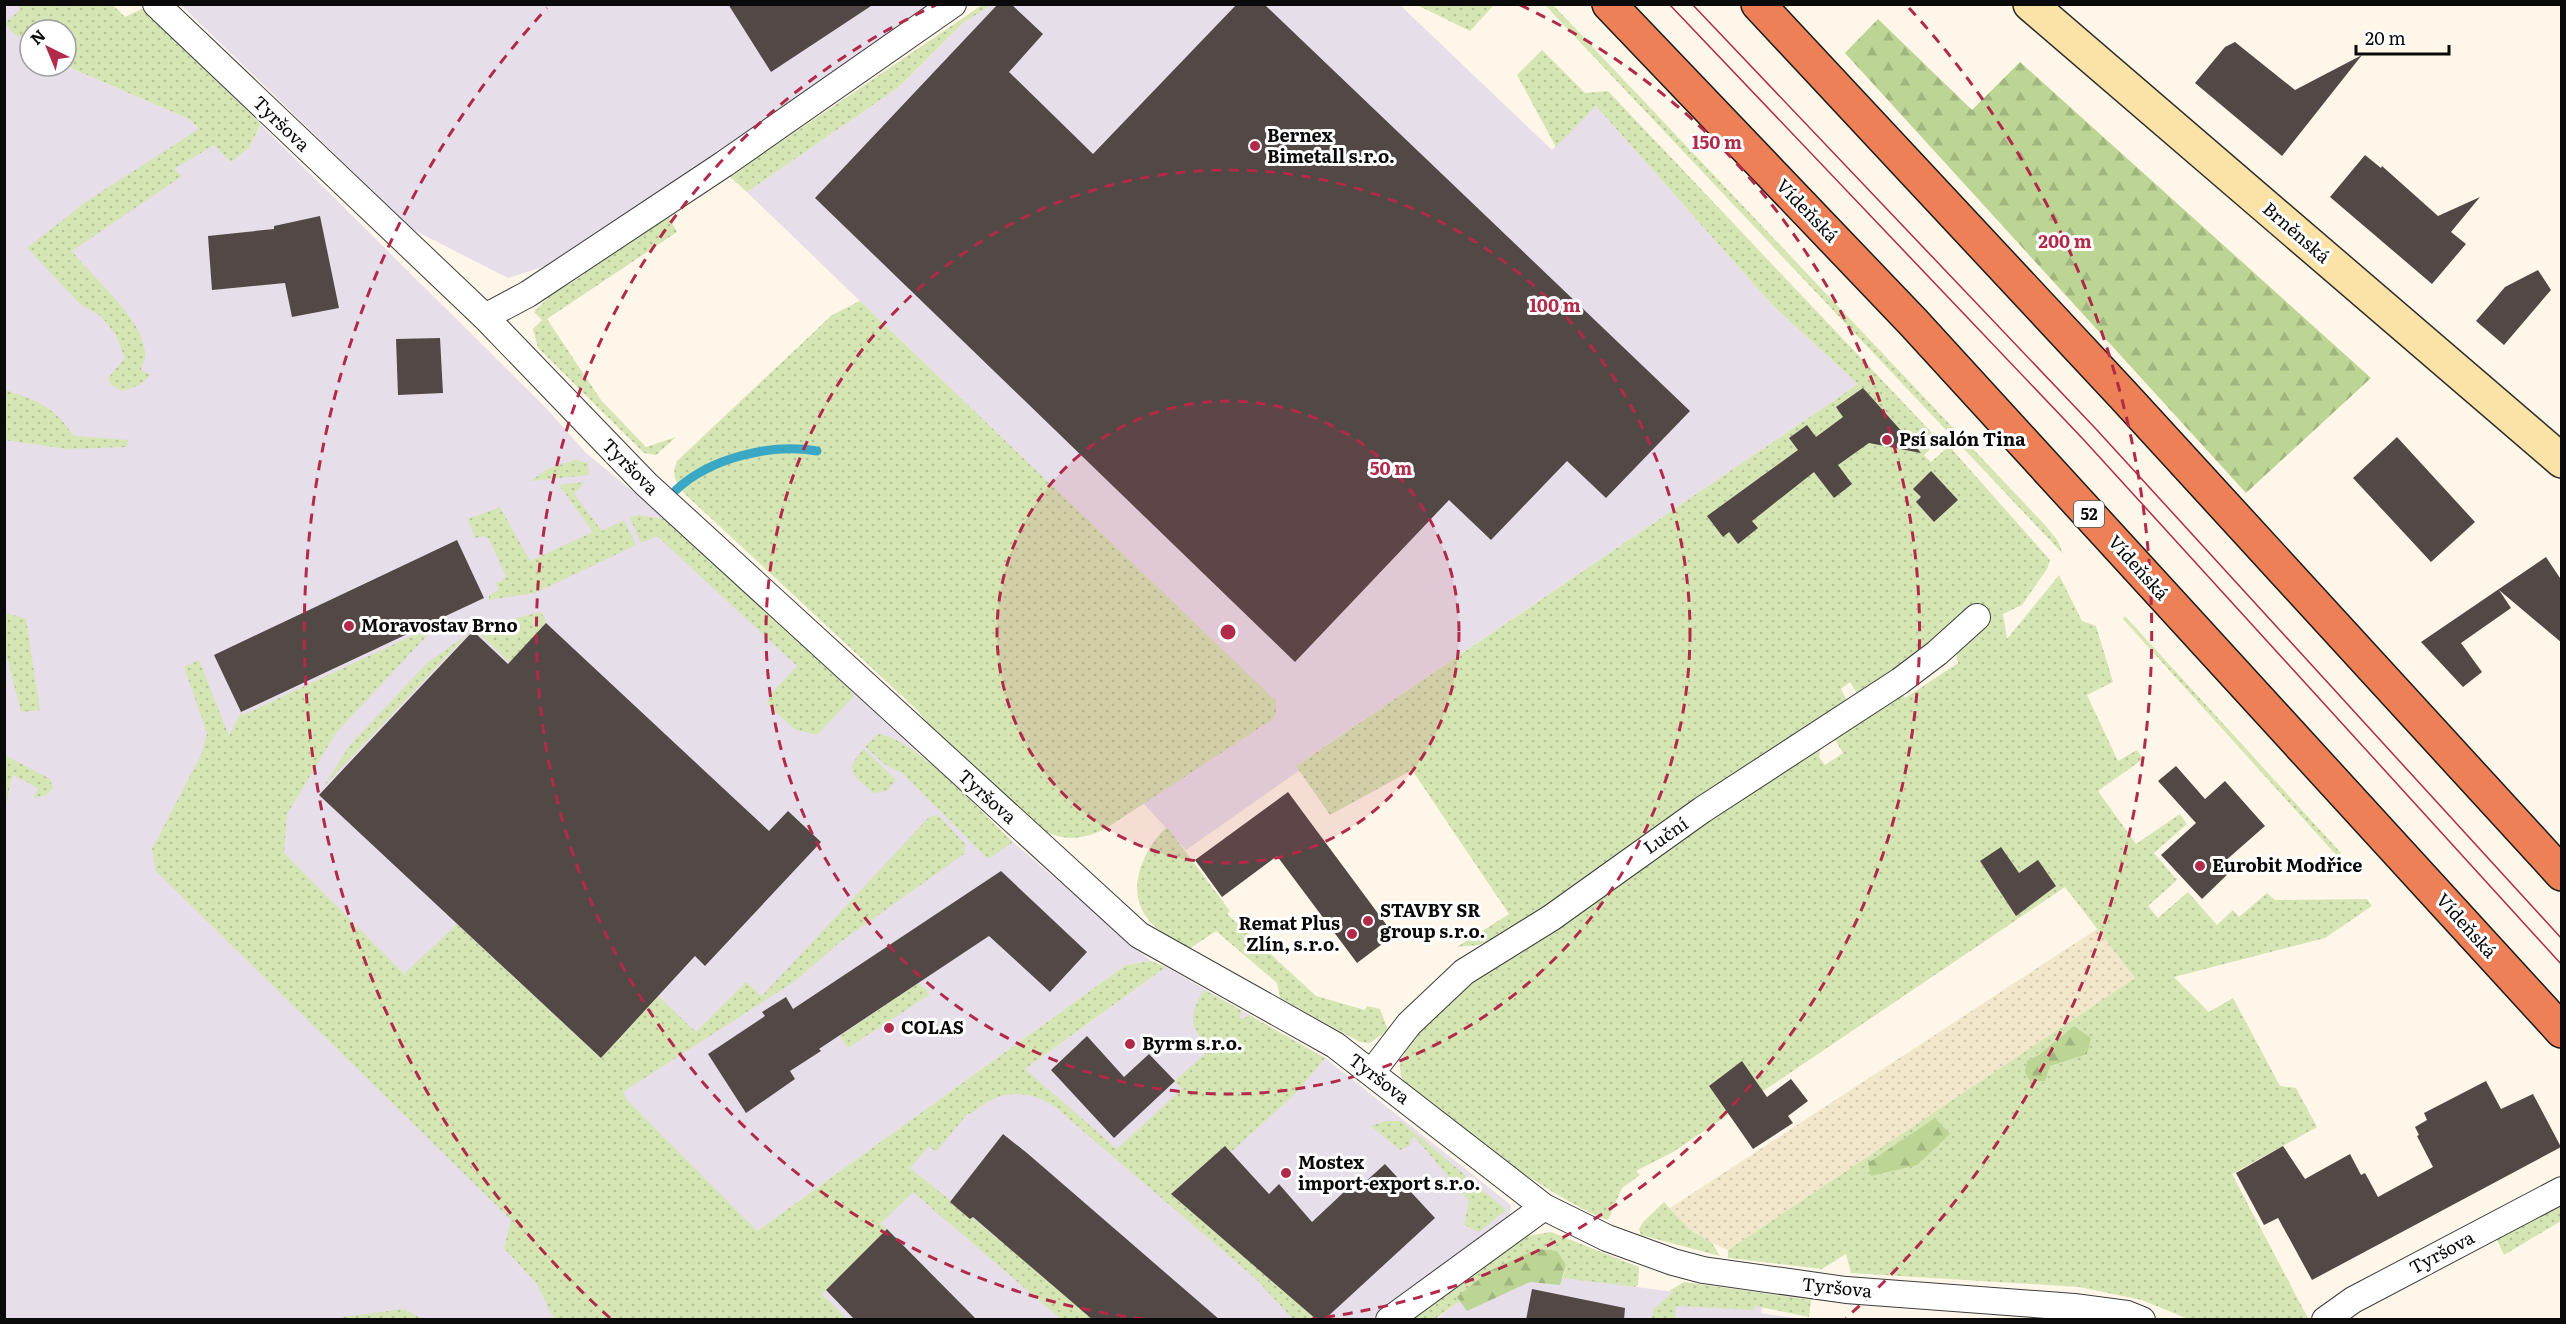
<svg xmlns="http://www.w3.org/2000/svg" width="2566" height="1324" viewBox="0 0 2566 1324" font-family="Literata,serif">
<defs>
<pattern id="farmland-dots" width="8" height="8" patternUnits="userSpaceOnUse" patternTransform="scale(1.5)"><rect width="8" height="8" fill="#f2e7ca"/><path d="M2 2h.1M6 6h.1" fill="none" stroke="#cec5ac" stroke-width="1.8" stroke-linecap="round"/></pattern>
<pattern id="grass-dots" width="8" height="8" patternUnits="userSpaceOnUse" patternTransform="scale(1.5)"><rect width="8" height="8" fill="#d6e5b4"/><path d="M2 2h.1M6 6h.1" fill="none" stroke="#b6c399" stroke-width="1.8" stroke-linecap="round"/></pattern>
<pattern id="forest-firs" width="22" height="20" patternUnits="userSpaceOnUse" patternTransform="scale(1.5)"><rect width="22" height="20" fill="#bdd594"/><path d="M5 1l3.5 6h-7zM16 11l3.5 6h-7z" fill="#a1b67e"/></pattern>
</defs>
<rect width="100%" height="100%" fill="#fef6e8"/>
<!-- industrial -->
<path fill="#e6dee9" d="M 5,5 L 66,5 L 30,30 L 30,66 L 66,66 L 189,119 L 231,162 L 249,148 L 261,125 L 545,407 L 586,453 L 680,530 L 1013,842 L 1151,961 L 1126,965 L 757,1231 L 1025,1069 L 1166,967 L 1325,1058 L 1511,1205 L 1509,1217 L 1372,1319 L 5,1320 Z
M 181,5 L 932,5 L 793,103 L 558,262 L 508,278 L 412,229 Z
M 991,5 L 1400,5 L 1552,150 L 1596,106 L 1773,306 L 1858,384 L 1297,765 L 1300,770 L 1186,850 L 1144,804 L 1252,679 L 747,192 L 899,87 L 963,23 Z
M 1498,1272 L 1570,1278 L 1674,1292 L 1762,1307 L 1761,1313 L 1800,1319 L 1435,1320 Z"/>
<!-- farmland -->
<path fill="url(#farmland-dots)" d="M 2097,929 L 2135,978 L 1728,1250 L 1705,1240 L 1689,1229 L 1670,1208 Z"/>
<!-- grass -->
<path fill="url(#grass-dots)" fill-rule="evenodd" d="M 17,5 L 113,5 L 125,17 L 142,9 L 261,124 L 249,148 L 231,162 L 214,145 L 174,169 L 182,176 L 72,251 C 92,278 143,318 145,352 C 146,358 143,365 141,370 L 150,374 C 144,385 134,387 122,391 L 111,385 L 108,378 L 125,358 L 116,335 L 101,316 L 80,304 L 27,248 L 87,201 L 199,129 L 189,119 L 66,66 L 66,30 L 30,30 L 30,40 L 14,34 L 5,23 L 21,9 Z
M 982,5 L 991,5 L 963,23 L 899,87 L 747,192 L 729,176 L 669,217 L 677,232 L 547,319 L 601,400 L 646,447 L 676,437 L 656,455 L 644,453 L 538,348 L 533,329 L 542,320 L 534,312 L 563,283 L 566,286 L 585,274 L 583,270 L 626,246 L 625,242 L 668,217 L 667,214 L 761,152 L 763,154 Z
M 1417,5 L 1494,5 L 1470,31 Z
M 1545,5 L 1553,5 L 2045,525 L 2058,541 L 2063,554 Z
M 1542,50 L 1585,93 L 1608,91 L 1934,435 L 1930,439 L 1935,444 L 1924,455 L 1931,462 L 1949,446 L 2050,560 L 2047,569 L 2022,605 L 2003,614 L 2007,639 L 2059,575 L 2082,621 L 2096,626 L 2113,682 L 2087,695 L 2118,761 L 2137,750 L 2143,759 L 2098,791 L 2136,844 L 2180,814 L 2187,824 L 2154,853 L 2177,880 L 2148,906 L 2158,918 L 2188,892 L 2217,925 L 2233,910 L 2239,917 L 2267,893 L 2275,900 L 2367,899 L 2372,906 L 2325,938 L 2174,977 L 2209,1012 L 2233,998 L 2280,1086 L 2296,1088 L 2317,1127 L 2232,1174 L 2309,1320 L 2188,1319 L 2142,1300 L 2079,1287 L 1851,1273 L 1846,1254 L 1822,1269 L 1728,1258 L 1728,1250 L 2135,978 L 2065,887 L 1673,1152 L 1636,1171 L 1640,1175 L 1622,1188 L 1608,1220 C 1570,1209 1425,1112 1403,1080 C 1401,1076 1400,1071 1400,1067 C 1402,1046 1441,1010 1456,997 C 1489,967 1530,943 1566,917 C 1675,838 1788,765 1900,689 L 1905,698 L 1958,663 L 1955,648 L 1860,698 L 1850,682 L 1841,689 L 1849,705 L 1521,927 L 1479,945 L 1457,947 L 1509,914 L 1412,770 L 1330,815 L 1296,766 L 1858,384 L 1773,306 L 1596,106 L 1556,147 L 1517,75 ZM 1835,740 L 1843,753 L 1825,765 L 1819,757 L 1821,747 Z
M 860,301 L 1276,701 L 1276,712 L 1273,719 L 1105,829 C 1082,840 1062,842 1040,828 L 929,725 L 916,709 L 685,494 C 676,483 671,475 677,461 L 832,315 Z
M 5,390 C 39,401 53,406 74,436 L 128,440 L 127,447 L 67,449 L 5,440 Z
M 575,460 L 588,463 L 589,475 L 530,481 L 550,468 Z
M 585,482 L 574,494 L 602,531 L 624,520 L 636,545 L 535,593 L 489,600 L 489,595 L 499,590 L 495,582 L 501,582 L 506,576 L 489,539 L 484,536 L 475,538 L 468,519 L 500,507 L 530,561 L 593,532 L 559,485 Z
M 637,515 L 664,519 L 680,530 L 850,689 L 854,696 L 817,735 L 794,729 L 767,704 L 770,695 L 797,666 L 657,536 L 641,543 L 630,518 Z
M 4,612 L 26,619 L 40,710 L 21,712 L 5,649 Z
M 541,612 L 546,621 L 545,625 L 510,663 L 474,628 Z
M 2125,616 L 2341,853 L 2341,856 L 2338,857 L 2123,619 Z
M 433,626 L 434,628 L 336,733 L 287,814 L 284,853 L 404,974 L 457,924 L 601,1058 L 658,996 L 696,1032 L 746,982 L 762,996 L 929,817 L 938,815 L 965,844 L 964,854 L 839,943 L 795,981 L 623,1092 L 627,1100 L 757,1231 L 1126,965 L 1151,961 L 1166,967 L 1025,1069 L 1117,1149 L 1182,1089 L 1175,1081 L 1209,1050 C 1191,1026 1187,1017 1204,990 L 1241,1010 L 1240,1018 L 1243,1019 L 1249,1015 L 1325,1058 L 1295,1094 L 1231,1152 L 1225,1146 L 1171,1194 L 1317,1319 L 1293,1319 L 1256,1279 L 1054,1106 C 1025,1087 996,1091 971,1114 L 968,1113 L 936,1152 L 929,1146 L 910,1168 L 1098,1319 L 1061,1319 L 913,1192 L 881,1223 L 887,1230 L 822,1294 L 847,1319 L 554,1319 L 537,1284 L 504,1248 L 511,1220 L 156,871 L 152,849 L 202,753 L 207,733 L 184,667 L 199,660 L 229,736 L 241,712 L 243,715 Z
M 468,634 L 323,787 L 350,745 L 427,663 Z
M 879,734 C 916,739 984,815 1013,842 L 988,859 L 902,773 L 884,764 L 865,746 Z
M 864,749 L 896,780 L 886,791 L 873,793 C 854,775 842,772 864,749 Z
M 5,755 L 50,779 L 53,788 C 47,796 43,797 34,798 L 38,788 L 13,775 C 8,785 10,794 5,806 Z
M 1167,827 L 1230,911 L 1227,914 L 1316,996 L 1365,1010 L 1367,1006 L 1380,1009 L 1388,1030 L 1370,1043 L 1360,1042 L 1280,998 L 1277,983 L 1216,931 L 1189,949 C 1175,940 1158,932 1148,919 C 1124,890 1144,848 1167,827 Z
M 918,983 L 928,991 L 929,995 L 848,1048 L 840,1036 Z
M 1386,1121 L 1401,1121 L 1506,1210 L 1479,1232 L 1464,1225 L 1469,1201 L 1413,1135 L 1410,1145 L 1400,1150 L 1371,1126 Z
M 1664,1202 L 1689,1229 L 1712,1243 L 1720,1256 L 1641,1235 L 1639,1229 L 1643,1222 Z
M 2561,1203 L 2561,1221 L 2504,1255 L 2496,1238 Z
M 1551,1232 L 1639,1267 L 1638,1285 L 1635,1287 L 1563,1278 L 1566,1265 L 1457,1297 L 1460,1301 L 1435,1319 L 1404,1320 L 1509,1245 L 1527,1236 Z
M 1684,1282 L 1811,1300 L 1809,1317 L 1755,1306 L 1753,1310 L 1676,1306 L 1675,1319 L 1652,1319 L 1653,1310 L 1673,1292 L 1669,1291 Z
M 404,1309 L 422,1319 L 339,1319 L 343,1317 Z"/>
<!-- forest -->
<path fill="url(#forest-firs)" d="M 1878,19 L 1972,110 L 2020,62 L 2371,378 L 2246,493 L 1845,53 Z
M 2074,1026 L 2091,1038 L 2087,1054 L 2050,1066 L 2045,1081 L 2030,1081 L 2025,1072 L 2027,1061 L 2039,1055 Z
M 1935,1118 L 1950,1134 L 1917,1165 L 1871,1176 L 1868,1163 Z
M 1537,1249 L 1557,1251 L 1566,1265 L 1560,1285 L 1530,1282 L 1467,1311 L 1457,1297 L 1489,1271 Z"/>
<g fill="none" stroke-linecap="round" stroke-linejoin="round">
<!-- stream -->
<path stroke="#3aa7c5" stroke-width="9" d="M 676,490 C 710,458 771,443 817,451"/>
</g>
<!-- building -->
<path fill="#524947" d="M 728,4 L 874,4 L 771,72 Z
M 998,4 L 1011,4 L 1043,34 L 1009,72 L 1093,154 L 1237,4 L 1264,4 L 1690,411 L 1606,498 L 1567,461 L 1491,540 L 1449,500 L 1295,662 L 815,198 Z
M 2235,42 L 2295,90 L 2362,55 L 2282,156 L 2195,83 L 2225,47 Z
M 2365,155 L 2381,168 L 2382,166 L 2438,216 L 2480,197 L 2451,232 L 2466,244 L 2432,284 L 2330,197 Z
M 320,216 L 339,308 L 292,317 L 285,283 L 212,290 L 208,236 L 274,229 L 274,226 Z
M 2538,270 L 2551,290 L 2504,345 L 2476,321 L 2505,287 Z
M 440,338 L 443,393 L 398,395 L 396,339 Z
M 1863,388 L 1921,453 L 1869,443 L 1838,465 L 1852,484 L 1834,498 L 1814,472 L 1752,521 L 1758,528 L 1738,544 L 1729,532 L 1723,537 L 1707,516 L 1798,450 L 1789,438 L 1807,425 L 1816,437 L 1843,417 L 1836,407 Z
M 2397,437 L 2475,522 L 2431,562 L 2353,478 Z
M 1931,471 L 1958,500 L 1934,522 L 1916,502 L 1921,497 L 1913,489 Z
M 457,540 L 484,598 L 241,712 L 214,655 Z
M 2546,557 L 2562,581 L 2562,643 L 2499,590 L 2511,608 L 2461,643 L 2482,672 L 2463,687 L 2421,642 Z
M 546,623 L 769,831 L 788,811 L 821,842 L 705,966 L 695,956 L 601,1058 L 319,795 L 473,631 L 508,664 Z
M 2176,766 L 2205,799 L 2225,781 L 2265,826 L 2224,862 L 2232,870 L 2202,899 L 2161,855 L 2196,823 L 2158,781 Z
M 1288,792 L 1394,935 L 1357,963 L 1277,856 L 1222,897 L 1195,860 Z
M 2001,847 L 2019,873 L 2038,860 L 2056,886 L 2016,916 L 1980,861 Z
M 1001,871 L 1087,952 L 1050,992 L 989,936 L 819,1049 L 821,1051 L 790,1071 L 795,1079 L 746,1113 L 708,1054 L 765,1016 L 762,1012 L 786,997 L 793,1009 Z
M 1087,1036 L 1124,1077 L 1149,1054 L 1175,1081 L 1114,1138 L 1051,1070 Z
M 1742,1061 L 1767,1097 L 1791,1079 L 1808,1101 L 1788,1116 L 1793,1123 L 1753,1149 L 1709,1086 Z
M 2486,1081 L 2501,1109 L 2533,1094 L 2561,1147 L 2312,1280 L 2278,1218 L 2264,1225 L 2236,1173 L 2283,1146 L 2305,1179 L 2350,1154 L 2361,1175 L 2365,1173 L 2378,1197 L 2433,1167 L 2417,1136 L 2419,1135 L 2415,1127 L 2427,1120 L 2424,1113 Z
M 1003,1134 L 1027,1153 L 1220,1320 L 1093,1320 L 973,1217 L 970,1219 L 950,1202 Z
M 1225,1146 L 1269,1194 L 1279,1184 L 1312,1222 L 1359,1178 L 1364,1183 L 1385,1164 L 1435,1218 L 1324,1320 L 1317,1320 L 1171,1194 Z
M 887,1229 L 977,1320 L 855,1320 L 826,1290 Z
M 1532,1289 L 1625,1308 L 1624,1320 L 1526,1320 Z"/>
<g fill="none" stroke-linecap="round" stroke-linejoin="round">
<!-- street casing -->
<g stroke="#3d3d3d" stroke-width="28">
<path id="street" d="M 156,4 L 485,317 L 646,484 L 1139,935 L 1335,1045 L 1544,1207 L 1607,1238 L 1673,1262 L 1703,1270 L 1846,1290 L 2074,1307 L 2127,1314 L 2142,1320
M 485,317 L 528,294 L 724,164 L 953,4
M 1372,1072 L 1409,1024 L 1464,972 L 1551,918 L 1702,810 L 1900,681 L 1937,653 L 1977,617
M 1389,1320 L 1544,1207
M 2325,1320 L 2353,1300 L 2562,1190"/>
</g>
<!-- secondary casing -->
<g stroke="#2c2c2c" stroke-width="36">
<path id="secondary" d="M 2030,4 L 2562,461"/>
</g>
<!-- highway casing -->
<g stroke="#1b1b1b" stroke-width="36">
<path id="highway" d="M 1609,4 L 1913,322 L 2562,1031
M 1758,4 L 2123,395 L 2562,874"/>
</g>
<!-- street -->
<use href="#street" stroke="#fff" stroke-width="26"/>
<!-- secondary -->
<use href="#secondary" stroke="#fbe2a6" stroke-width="33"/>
<!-- highway -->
<use href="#highway" stroke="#ed8057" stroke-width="33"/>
<!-- tram -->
<path stroke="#b12a49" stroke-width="1.5" d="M 1669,4 L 2083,439 L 2562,965
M 1692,4 L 2096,429 L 2562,939"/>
</g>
<!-- distance rings -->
<circle cx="1228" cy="632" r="231" fill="#b12a49" fill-opacity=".12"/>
<g fill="none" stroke="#b12a49" stroke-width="3" stroke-dasharray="10 8">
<circle cx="1228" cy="632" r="231"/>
<circle cx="1228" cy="632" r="462"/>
<path d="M1144 1319A692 692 0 0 1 936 5M1520 5A692 692 0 0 1 1312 1319"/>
<path d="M610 1318A923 923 0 0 1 547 8M1909 8A923 923 0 0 1 1846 1318"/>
</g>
<!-- markers -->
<g fill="#b12a49" stroke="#fff" stroke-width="2">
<circle cx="1255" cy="146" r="6"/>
<circle cx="1887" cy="440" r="6"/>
<circle cx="349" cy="626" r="6"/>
<circle cx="2200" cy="866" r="6"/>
<circle cx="1368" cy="921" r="6"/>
<circle cx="1352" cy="934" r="6"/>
<circle cx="889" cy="1028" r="6"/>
<circle cx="1130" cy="1044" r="6"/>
<circle cx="1286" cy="1173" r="6"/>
</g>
<g text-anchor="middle" stroke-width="6" stroke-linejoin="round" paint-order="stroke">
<!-- shield labels -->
<rect fill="#fff" stroke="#545454" stroke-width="1.5" x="2074" y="501" width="30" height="26" rx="4.5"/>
<g font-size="16" font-weight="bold" fill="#0a0a0a">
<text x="2089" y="520">52</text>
</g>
<!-- street labels -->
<g font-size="18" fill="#0a0a0a" stroke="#fff">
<text transform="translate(281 124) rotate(44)" y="6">Tyršova</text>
<text transform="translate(1807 211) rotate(46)" y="6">Vídeňská</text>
<text transform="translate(2296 233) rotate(41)" y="6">Brněnská</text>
<text transform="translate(630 467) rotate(45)" y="6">Tyršova</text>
<text transform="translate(2138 568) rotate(48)" y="6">Vídeňská</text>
<text transform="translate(987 797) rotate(42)" y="6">Tyršova</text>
<text transform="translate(1666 836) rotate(-35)" y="6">Luční</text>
<text transform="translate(2466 926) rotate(48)" y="6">Vídeňská</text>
<text transform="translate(1379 1079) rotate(37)" y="6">Tyršova</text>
<text transform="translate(2442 1253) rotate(-28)" y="6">Tyršova</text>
<text transform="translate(1837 1288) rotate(6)" y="6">Tyršova</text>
</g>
<!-- poi labels -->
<g font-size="18" font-weight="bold" fill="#0a0a0a" stroke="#fff" text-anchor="start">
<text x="1267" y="142">Bernex<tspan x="1267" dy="21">Bimetall s.r.o.</tspan></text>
<text x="1899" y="446">Psí salón Tina</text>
<text x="361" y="632">Moravostav Brno</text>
<text x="2212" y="872">Eurobit Modřice</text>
<text x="1380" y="917">STAVBY SR<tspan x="1380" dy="21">group s.r.o.</tspan></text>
<text x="1340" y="930" text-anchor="end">Remat Plus<tspan x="1340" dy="21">Zlín, s.r.o.</tspan></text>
<text x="901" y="1034">COLAS</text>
<text x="1142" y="1050">Byrm s.r.o.</text>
<text x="1298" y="1169">Mostex<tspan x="1298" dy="21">import-export s.r.o.</tspan></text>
</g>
</g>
<circle cx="1228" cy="632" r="9" fill="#b12a49" stroke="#fff" stroke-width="3"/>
<g font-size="18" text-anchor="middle" font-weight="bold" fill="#b12a49" stroke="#fff" stroke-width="6" stroke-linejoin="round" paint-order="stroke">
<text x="1717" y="149">150 m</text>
<text x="2065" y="248">200 m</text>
<text x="1555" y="312">100 m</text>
<text x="1391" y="475">50 m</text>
</g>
<!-- border -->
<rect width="2566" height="1324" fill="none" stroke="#0a0a0a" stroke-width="12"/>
<!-- north arrow -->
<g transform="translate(48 48) rotate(317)"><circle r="28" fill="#ffffff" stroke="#9d9d9d" stroke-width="1.5"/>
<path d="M0-4.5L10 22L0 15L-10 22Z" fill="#b12a49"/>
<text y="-9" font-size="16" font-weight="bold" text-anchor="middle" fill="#0a0a0a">N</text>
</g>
<!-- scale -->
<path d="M2356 45v9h93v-9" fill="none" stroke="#0a0a0a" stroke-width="3"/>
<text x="2365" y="45" font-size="18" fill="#0a0a0a" stroke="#ffffff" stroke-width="4.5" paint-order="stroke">20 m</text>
</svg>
